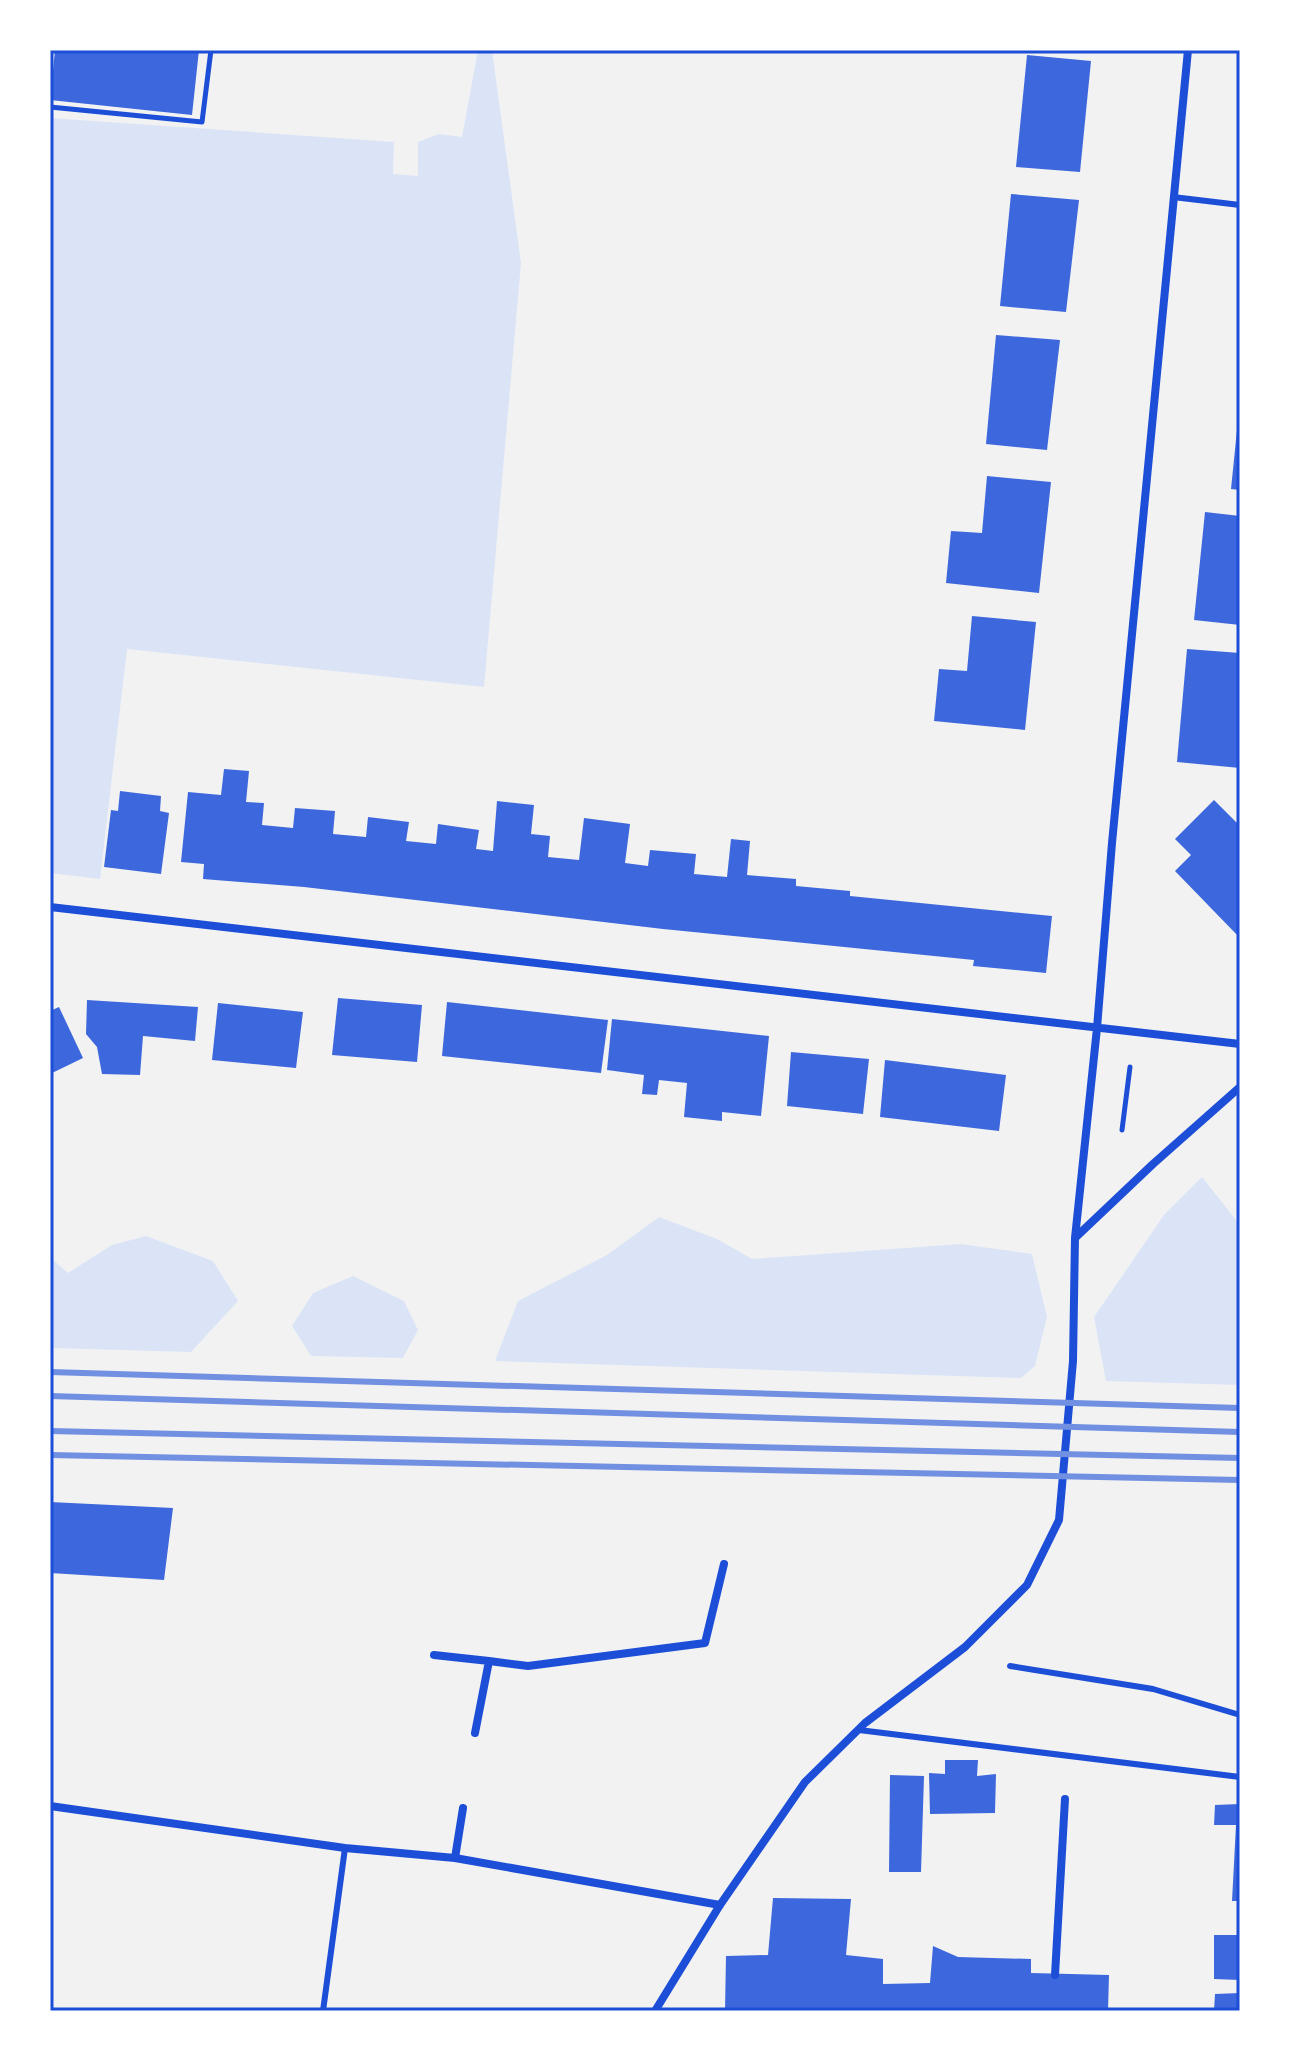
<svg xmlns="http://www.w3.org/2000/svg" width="1290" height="2061" viewBox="0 0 1290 2061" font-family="Montserrat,sans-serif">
<rect width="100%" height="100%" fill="#f2f2f2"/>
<!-- green -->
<path fill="#dbe4f7" d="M 478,50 L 492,50 L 521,263 L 484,687 L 127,649 L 100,879 L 50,873 L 50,118 L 394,142 L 393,174 L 418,176 L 418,142 L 439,134 L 462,137 Z
M 1202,1177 L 1240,1225 L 1240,1385 L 1106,1381 L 1094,1317 L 1164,1215 Z
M 659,1217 L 717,1239 L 752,1259 L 961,1244 L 1032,1254 L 1047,1317 L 1035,1366 L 1021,1378 L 495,1361 L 518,1301 L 607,1255 Z
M 146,1236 L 213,1261 L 238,1301 L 191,1352 L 50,1348 L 50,1257 L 68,1273 L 112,1245 Z
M 353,1276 L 404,1301 L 418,1330 L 403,1358 L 311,1356 L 292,1326 L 313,1293 Z"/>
<!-- building -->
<path fill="#3d67dc" d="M 55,50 L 199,50 L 192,115 L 50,100 Z
M 1027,55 L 1091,61 L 1080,172 L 1016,167 Z
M 1011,194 L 1079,200 L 1066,312 L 1000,306 Z
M 996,335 L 1060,340 L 1047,450 L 986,444 Z
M 1238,420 L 1240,420 L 1240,490 L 1231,489 Z
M 987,476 L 1051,482 L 1039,593 L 946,583 L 951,531 L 982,533 Z
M 1205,512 L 1240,516 L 1240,625 L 1194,620 Z
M 972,616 L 1036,622 L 1025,730 L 934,721 L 939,669 L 967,671 Z
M 1187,649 L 1240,653 L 1240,768 L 1177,762 Z
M 224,769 L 249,771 L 246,802 L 264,803 L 262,825 L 293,828 L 295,808 L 335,811 L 333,834 L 366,837 L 368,817 L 409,822 L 406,841 L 436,844 L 438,824 L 479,830 L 476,849 L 493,851 L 497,801 L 534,805 L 531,834 L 550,836 L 548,857 L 579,860 L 584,818 L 630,824 L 625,863 L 648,866 L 650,850 L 696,854 L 694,874 L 727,877 L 731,839 L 750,841 L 747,875 L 796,879 L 796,886 L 850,891 L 850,896 L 1052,916 L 1046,973 L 973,966 L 974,960 L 663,929 L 304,887 L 203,879 L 204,864 L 181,862 L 188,792 L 221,795 Z
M 120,791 L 161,796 L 160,811 L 169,813 L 161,874 L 104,867 L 111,810 L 118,811 Z
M 1214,800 L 1240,826 L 1240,938 L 1175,871 L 1191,855 L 1175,839 Z
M 338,998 L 422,1005 L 417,1062 L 332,1055 Z
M 87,1000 L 198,1007 L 195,1041 L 143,1036 L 140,1075 L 102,1074 L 97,1047 L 86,1034 Z
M 447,1002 L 608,1020 L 601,1073 L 442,1056 Z
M 218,1003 L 303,1012 L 296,1068 L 212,1060 Z
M 59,1007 L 83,1058 L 50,1074 L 50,1011 Z
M 612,1019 L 769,1036 L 761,1116 L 722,1112 L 722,1121 L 684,1117 L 687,1083 L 659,1080 L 657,1095 L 642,1094 L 644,1075 L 607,1070 Z
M 791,1052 L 869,1059 L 863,1114 L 787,1106 Z
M 885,1060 L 1006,1075 L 999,1131 L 880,1117 Z
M 50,1502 L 173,1508 L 164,1580 L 50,1573 Z
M 945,1760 L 978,1760 L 977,1776 L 996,1774 L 995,1813 L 930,1814 L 929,1773 L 945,1774 Z
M 890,1775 L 924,1776 L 921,1872 L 889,1872 Z
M 1240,1804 L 1240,1901 L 1232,1901 L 1236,1825 L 1214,1825 L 1215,1805 Z
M 773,1898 L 851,1899 L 846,1955 L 883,1959 L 883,1984 L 930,1983 L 933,1946 L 958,1957 L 1031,1959 L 1031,1973 L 1109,1975 L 1108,2011 L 725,2011 L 726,1956 L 768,1955 Z
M 1214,1935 L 1240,1935 L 1240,1980 L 1214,1979 Z
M 1240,1993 L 1240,2011 L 1214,2011 L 1215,1994 Z"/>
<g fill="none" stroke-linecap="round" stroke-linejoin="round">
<!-- path -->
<path stroke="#1d4ed8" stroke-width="5" d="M 50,107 L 202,122 L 211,50
M 1122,1130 L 1130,1067"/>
<!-- service -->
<path stroke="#1d4ed8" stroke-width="6" d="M 1173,197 L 1240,205
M 1010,1666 L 1153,1689 L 1240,1715
M 859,1730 L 1240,1777
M 323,2011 L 345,1848"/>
<!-- minor -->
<path stroke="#1d4ed8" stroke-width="8" d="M 50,907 L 1240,1044
M 1076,1237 L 1153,1164 L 1240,1087
M 434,1655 L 489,1661
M 475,1733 L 489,1661 L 528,1666 L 705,1643 L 724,1564
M 50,1806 L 345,1848 L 455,1858 L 720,1905
M 455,1858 L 463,1808
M 1055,1975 L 1065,1799
M 655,2011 L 720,1905 L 805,1782 L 865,1723 L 965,1647 L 1027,1585 L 1059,1520 L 1073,1361 L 1075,1238 L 1097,1028 L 1112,843 L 1188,50"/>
<!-- rail -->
<path stroke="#7290e2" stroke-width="6" d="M 50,1372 L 1240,1408
M 50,1396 L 1240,1432
M 50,1431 L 1240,1458
M 50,1455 L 1240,1480"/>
</g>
<!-- border -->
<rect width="1290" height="2061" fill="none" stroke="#ffffff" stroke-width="104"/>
<rect x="52" y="52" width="1186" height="1957" fill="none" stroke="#1d4ed8" stroke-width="3"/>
</svg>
